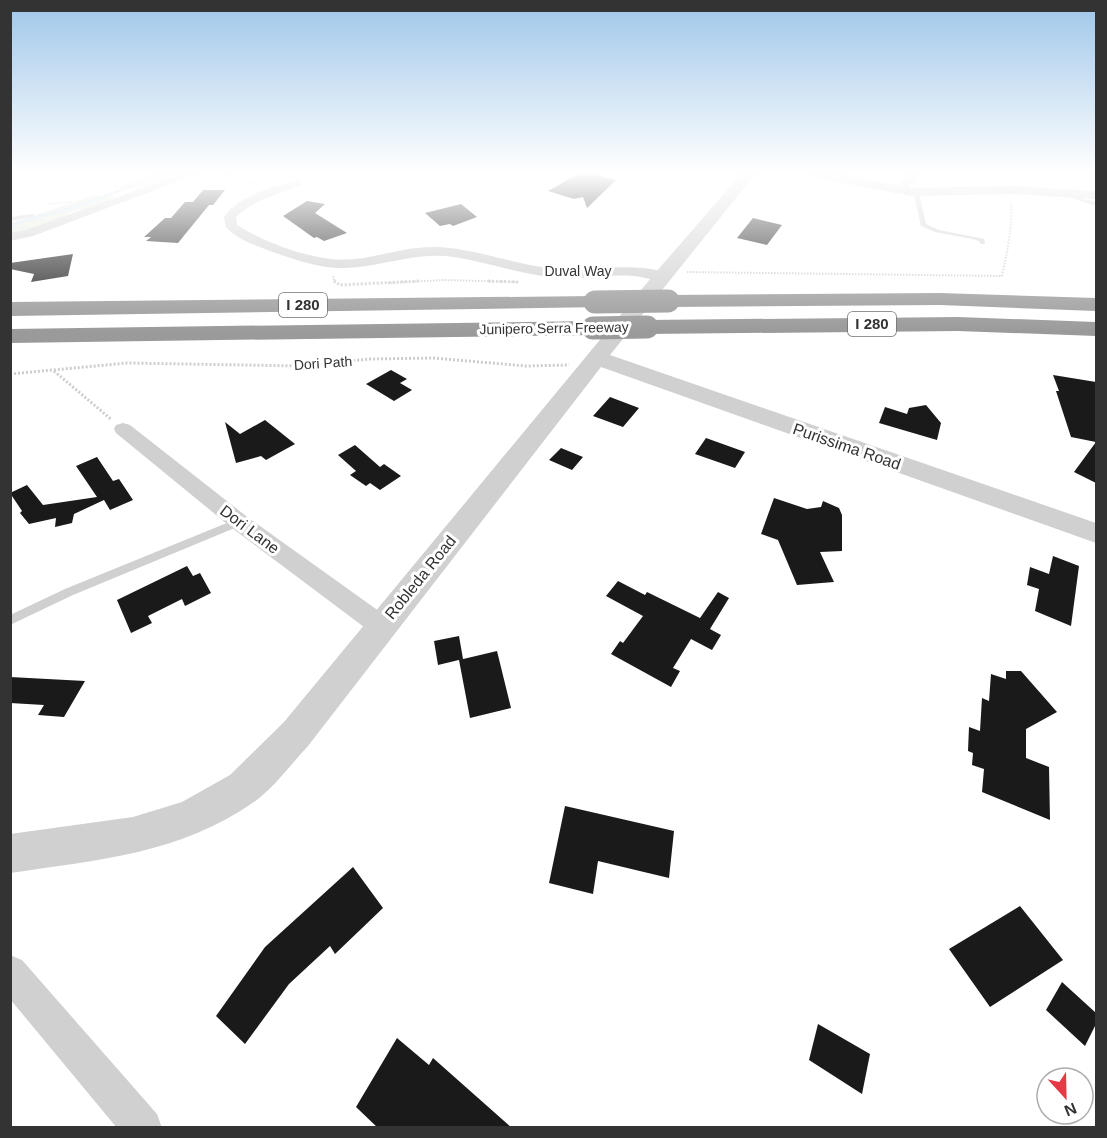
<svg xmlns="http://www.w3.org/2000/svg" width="1107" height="1138" viewBox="0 0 1107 1138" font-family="Helvetica,sans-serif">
<rect width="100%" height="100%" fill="#fff"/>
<!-- green -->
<path fill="#e6ecdf" d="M 156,173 L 190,173 L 141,190 L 120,186 Z
M 93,195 L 115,196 L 110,202 L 69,213 L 60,221 L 11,236 L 10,224 Z"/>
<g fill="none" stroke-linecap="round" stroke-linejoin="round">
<!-- stream -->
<path stroke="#cfe2ee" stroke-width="3" d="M 10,225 L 81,205 L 166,173"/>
</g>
<!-- building -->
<path fill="#1a1a1a" d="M 580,173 L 590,173 L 616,180 L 587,208 L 583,197 L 574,199 L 548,191 Z
M 203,190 L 225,190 L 213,205 L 209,205 L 178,243 L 146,241 L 151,237 L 144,237 L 165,218 L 171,218 L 185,202 L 193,202 Z
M 307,201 L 325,204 L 315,213 L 347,233 L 324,241 L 317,237 L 314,238 L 283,216 Z
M 461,204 L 477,217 L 453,226 L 450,224 L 440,226 L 425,213 Z
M 753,218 L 782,225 L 767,245 L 737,238 Z
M 73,254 L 68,276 L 31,282 L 34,274 L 10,269 L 10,263 Z
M 391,370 L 407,379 L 400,383 L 412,390 L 394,401 L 366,384 Z
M 1053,375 L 1096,382 L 1096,483 L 1074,472 L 1096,442 L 1071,437 L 1056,391 L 1059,391 Z
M 610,397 L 639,408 L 623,427 L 593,416 Z
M 926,405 L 941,423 L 937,440 L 879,423 L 885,407 L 907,414 L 909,408 Z
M 265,420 L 295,444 L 266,460 L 261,456 L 236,463 L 225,422 L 240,434 Z
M 706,438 L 745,452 L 735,468 L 695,454 Z
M 355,445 L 380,467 L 384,464 L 401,476 L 380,490 L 370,483 L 366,486 L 350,475 L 356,471 L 338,455 Z
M 561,448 L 583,457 L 572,470 L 549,460 Z
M 97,457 L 113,481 L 119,479 L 133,500 L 110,510 L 104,500 L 74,514 L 72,523 L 55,527 L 56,518 L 29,524 L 20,513 L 22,511 L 10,493 L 27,485 L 43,505 L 97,497 L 76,466 Z
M 774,498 L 807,509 L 821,507 L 823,501 L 839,508 L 842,515 L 842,551 L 820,552 L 834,582 L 797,585 L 778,540 L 761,534 Z
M 1053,556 L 1079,566 L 1071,626 L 1035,611 L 1039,589 L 1027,585 L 1030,567 L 1049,574 Z
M 187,566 L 193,576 L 200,573 L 211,593 L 185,606 L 182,599 L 148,616 L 152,623 L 131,633 L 117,600 Z
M 618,581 L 645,595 L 647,592 L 700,618 L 718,592 L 729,598 L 710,629 L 721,635 L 712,650 L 691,639 L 673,668 L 680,671 L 671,687 L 611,654 L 620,641 L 623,643 L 643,616 L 606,596 Z
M 459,636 L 463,659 L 438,665 L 434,641 Z
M 497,651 L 511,708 L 470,718 L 459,660 Z
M 1006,671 L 1021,671 L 1057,712 L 1026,729 L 1026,758 L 1049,767 L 1050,820 L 982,792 L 984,769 L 972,765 L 973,753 L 968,751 L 969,727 L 980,731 L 982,698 L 989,701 L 991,674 L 1006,679 Z
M 10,677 L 85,681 L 64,717 L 38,715 L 44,705 L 10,703 Z
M 565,806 L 674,831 L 669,878 L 598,861 L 593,894 L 549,883 Z
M 353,867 L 383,908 L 335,954 L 330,946 L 289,984 L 245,1044 L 216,1016 L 265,947 Z
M 1020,906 L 1063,960 L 990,1007 L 949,949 Z
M 1062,982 L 1096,1013 L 1096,1024 L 1085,1046 L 1046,1010 Z
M 818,1024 L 870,1054 L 862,1094 L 809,1060 Z
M 397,1038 L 429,1065 L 433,1058 L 512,1128 L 378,1128 L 356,1107 Z"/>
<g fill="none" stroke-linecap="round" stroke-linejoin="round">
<!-- path-far1 -->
<path stroke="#cdcdcd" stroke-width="2" stroke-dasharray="1.5 1.5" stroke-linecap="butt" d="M 88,173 L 116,182 L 116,187
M 221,173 L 258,184
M 49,204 L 72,202
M 687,272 L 1002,276 C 1007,252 1013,226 1011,202
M 333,276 L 335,283
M 388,283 L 443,280 L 519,282"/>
<!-- path -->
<path stroke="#cdcdcd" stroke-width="3" stroke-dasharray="2 2" stroke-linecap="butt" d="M 334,281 L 340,285 L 419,281
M 488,281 L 519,282
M 54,371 L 112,420
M 10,374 L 127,363 L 301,366 L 370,359 L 433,358 L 526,366 L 569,365"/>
<!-- service -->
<path fill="#d0d0d0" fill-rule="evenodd" d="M 916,190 L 919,192 L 926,224 L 939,230 L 984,239 L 985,244 L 981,244 L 979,241 L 973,239 L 935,232 L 921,226 L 913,192 Z
M 1062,193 L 1096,202 L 1096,206 L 1062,195 Z
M 32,214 L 34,215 L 34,217 L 10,221 L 10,217 Z
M 239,518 L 242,519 L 244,522 L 242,525 L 73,595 L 10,625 L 10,615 L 65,589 Z"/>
<!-- minor -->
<path fill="#d0d0d0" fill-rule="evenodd" d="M 185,173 L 200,173 L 33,236 L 10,241 L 10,233 L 26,230 Z
M 909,173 L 920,173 L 904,193 L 896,193 L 894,191 Z
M 1086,173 L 1096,173 L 1096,178 Z
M 298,180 L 302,181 L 302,185 C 280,194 253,200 236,217 L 237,225 C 265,242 299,255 331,259 C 367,263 400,246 435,247 C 481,248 524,270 570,269 C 591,269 656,262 669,276 C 662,284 645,277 634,276 C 607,274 580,280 552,277 C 519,274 487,262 454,257 C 416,251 382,267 345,268 C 320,269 293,259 270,251 C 255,245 236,239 226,227 L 224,217 C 237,196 275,186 298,180 Z
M 123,423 L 130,425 L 246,516 L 390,619 L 393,626 L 390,633 L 381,636 L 372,633 L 232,528 L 116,433 L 114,429 L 116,425 Z
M 10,955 L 22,960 L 157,1114 L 162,1128 L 117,1128 L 10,999 Z"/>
<!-- tertiary -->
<path fill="#d0d0d0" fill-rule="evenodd" d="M 742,173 L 756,173 L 610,355 L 1096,523 L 1096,543 L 601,367 L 308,746 C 292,763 273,789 254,802 C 179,854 98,860 10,873 L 10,834 L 133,817 L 182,802 L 230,775 L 284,722 L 656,272 Z
M 804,173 L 833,173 L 911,188 L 1012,186 L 1096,191 L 1096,199 L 1012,194 L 911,196 L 811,177 Z"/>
<!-- motorway -->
<path fill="#9a9a9a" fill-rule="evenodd" d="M 940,293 L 1096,298 L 1096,311 L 940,305 L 668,307 L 660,306 L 657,301 L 660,296 L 668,295 Z
M 595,296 L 603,297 L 606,302 L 603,307 L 10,316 L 10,302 Z
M 958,317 L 1096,322 L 1096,336 L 958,331 L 647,334 L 639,332 L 636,327 L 639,322 L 647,320 Z
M 593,321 L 601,323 L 604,328 L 601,333 L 593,335 L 10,343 L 10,329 Z"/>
<!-- motorway-bridge -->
<path stroke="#9a9a9a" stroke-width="23" d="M 595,302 L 668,301
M 593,328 L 647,327"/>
</g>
<!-- sky -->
<linearGradient id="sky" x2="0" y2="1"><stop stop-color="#9ec6ea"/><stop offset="0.52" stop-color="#fff"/><stop offset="1" stop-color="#fff" stop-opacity="0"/></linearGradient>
<rect width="1107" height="332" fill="url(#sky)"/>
<g text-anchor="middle" stroke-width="6" stroke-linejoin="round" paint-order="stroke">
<!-- far-street labels -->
<g font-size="14" fill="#333" stroke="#fff">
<text x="578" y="276">Duval Way</text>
<text transform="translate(554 328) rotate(-1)" y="5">Junipero Serra Freeway</text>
<text transform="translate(323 363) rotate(-4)" y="5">Dori Path</text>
</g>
<!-- shield labels -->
<g fill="#fff" stroke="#707070" stroke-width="1.5">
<rect x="279" y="293" width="48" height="24" rx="4.5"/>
<rect x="848" y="312" width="48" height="24" rx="4.5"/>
</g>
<g font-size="15" font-weight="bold" fill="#333">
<text x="303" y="310">I 280</text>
<text x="872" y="329">I 280</text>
</g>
<!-- street labels -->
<g font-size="16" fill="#333" stroke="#fff">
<text transform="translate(847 446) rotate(19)" y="6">Purissima Road</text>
<text transform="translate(250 529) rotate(37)" y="6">Dori Lane</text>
<text transform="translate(420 577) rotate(-51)" y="6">Robleda Road</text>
</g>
</g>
<!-- border -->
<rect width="1107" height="1138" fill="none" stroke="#333333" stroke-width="24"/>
<!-- north arrow -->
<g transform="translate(1065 1096) rotate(158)"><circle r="28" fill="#ffffff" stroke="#adadad" stroke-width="1.5"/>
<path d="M0-4.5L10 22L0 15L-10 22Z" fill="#e63946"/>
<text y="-9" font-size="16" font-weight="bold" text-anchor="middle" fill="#333333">N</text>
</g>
</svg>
